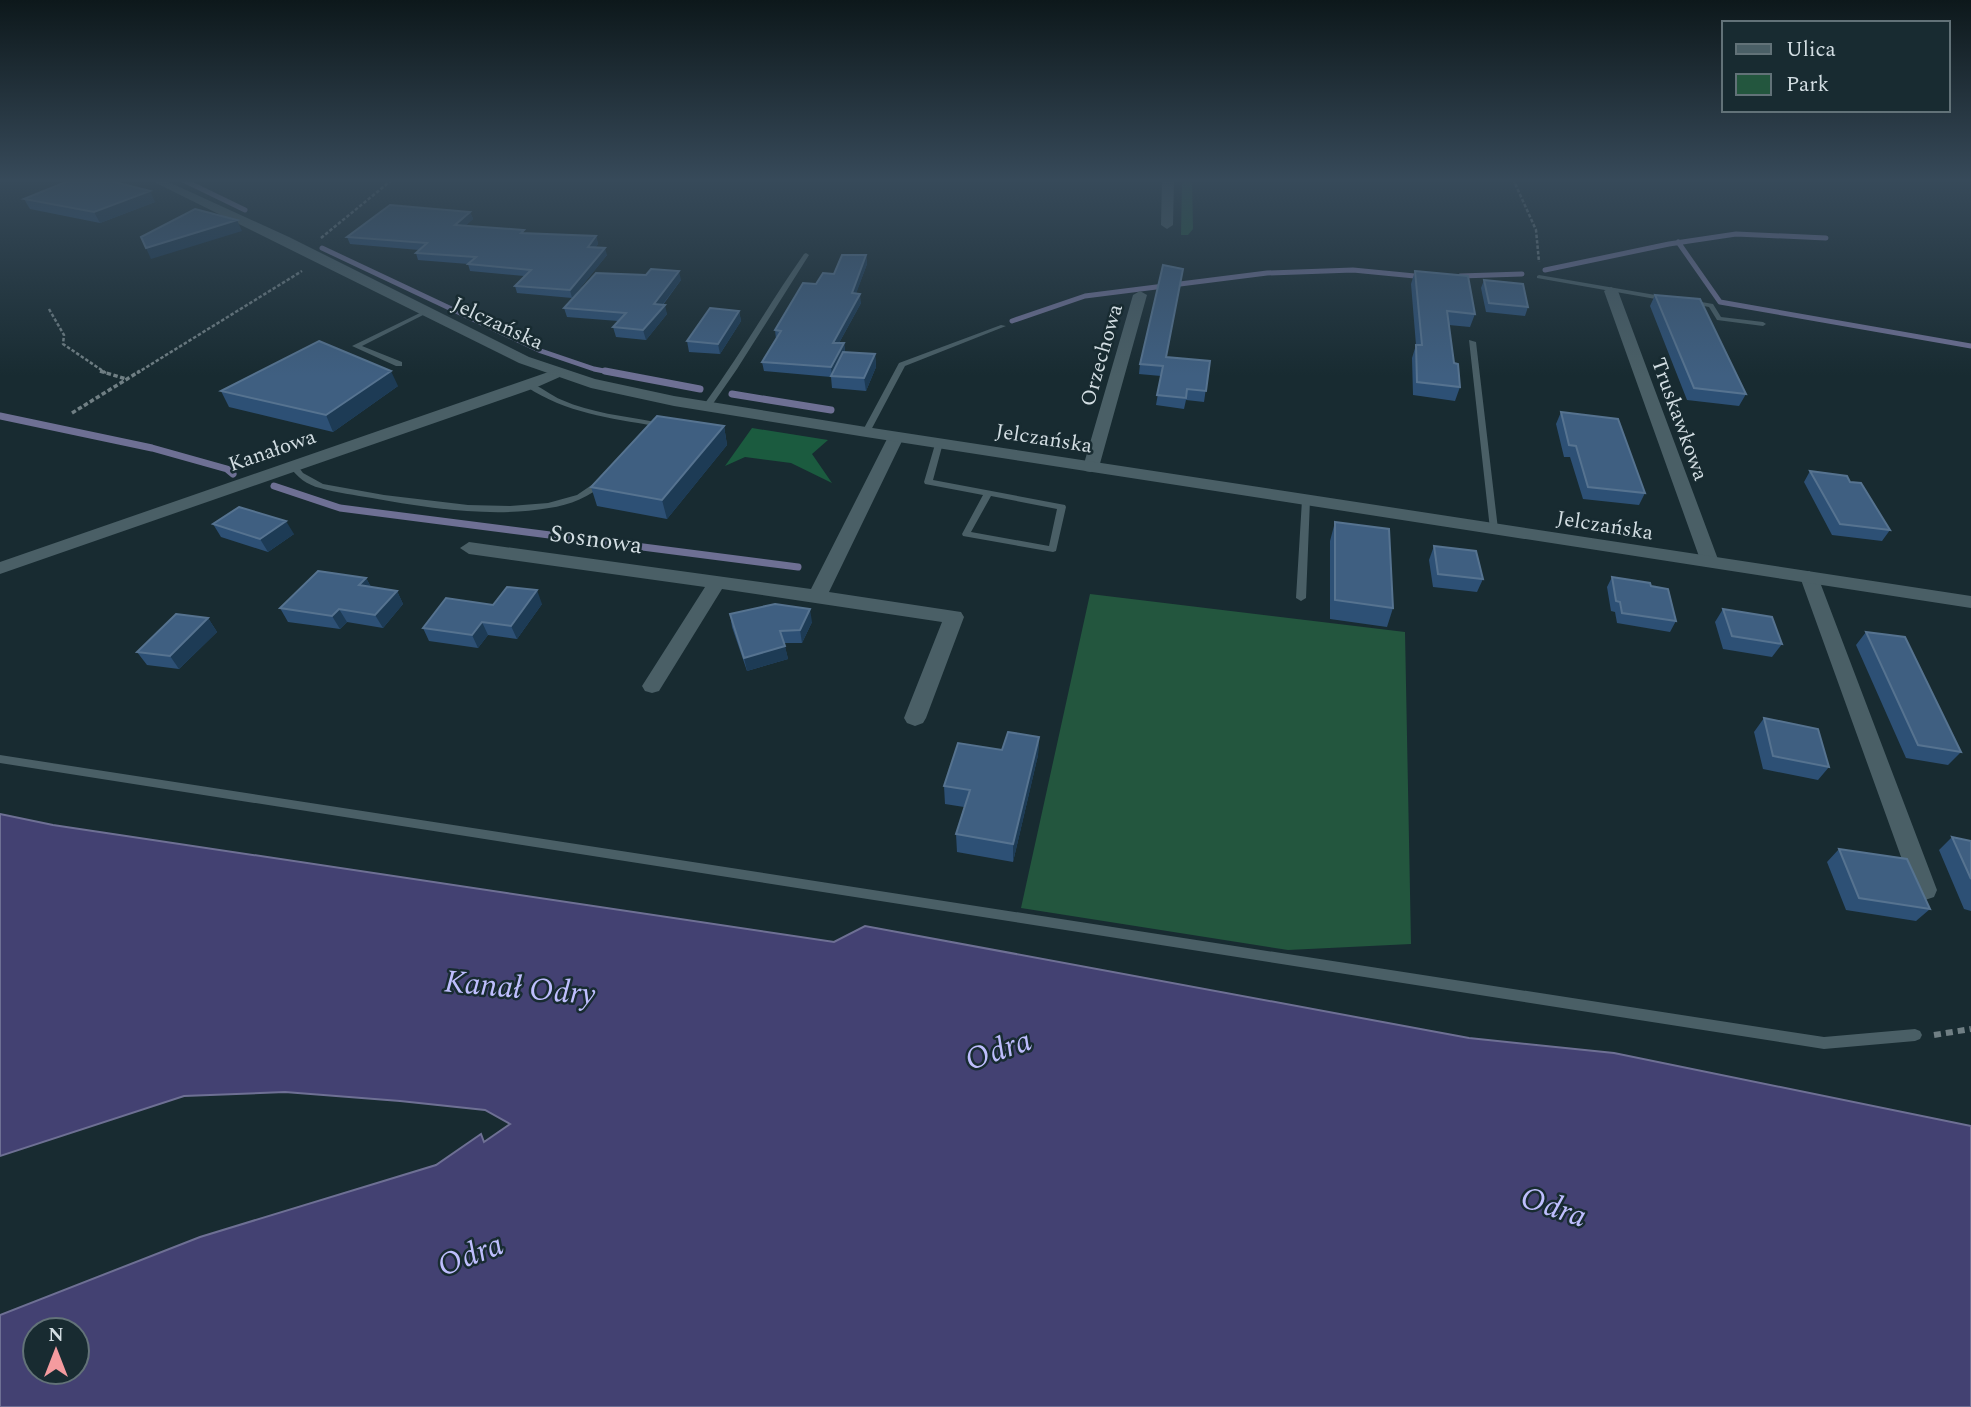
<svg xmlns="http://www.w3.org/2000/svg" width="1971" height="1407" viewBox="0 0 1971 1407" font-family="Spectral,serif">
<rect width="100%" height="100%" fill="#182b31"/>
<!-- green -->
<path fill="#23563e" d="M 1182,179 L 1192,179 L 1193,229 L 1188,235 L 1181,235 Z
M 1090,594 L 1405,632 L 1411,944 L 1288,950 L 1021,908 Z"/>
<!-- forest -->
<path fill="#1b5b3f" d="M 752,428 L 828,440 L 812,454 L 832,483 L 791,463 L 745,457 L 725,466 Z"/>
<!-- water -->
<path fill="#434172" stroke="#6e7094" stroke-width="2" fill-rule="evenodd" d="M 0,814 L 53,825 L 834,942 L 865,926 L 1469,1038 L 1614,1053 L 1971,1126 L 1971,1407 L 0,1407 L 0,1315 L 200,1237 L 436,1165 L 481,1134 L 484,1142 L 510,1124 L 485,1110 L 400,1101 L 285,1092 L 184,1096 L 0,1156 ZM 35,1330 L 77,1330 L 77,1372 L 35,1372 Z"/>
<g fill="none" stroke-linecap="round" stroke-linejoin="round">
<!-- stream-far1 -->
<path stroke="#6e7094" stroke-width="5" d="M 181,179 L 245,210
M 1678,242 L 1720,302 L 1971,346
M 322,248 L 541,351 L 594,369 L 614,373
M 1545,270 L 1669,244 L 1736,234 L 1826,238
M 1460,276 L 1522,274
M 1012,321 L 1085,296 L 1267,273 L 1353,270 L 1425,277"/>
<!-- stream -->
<path stroke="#6e7094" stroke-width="7" d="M 605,371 L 700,389
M 732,394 L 831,410
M 0,416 L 152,448 L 227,469 L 233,474
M 274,486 L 340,508 L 798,567"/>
<!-- path-far2 -->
<path stroke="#707f84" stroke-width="2.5" stroke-dasharray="3.5 2" stroke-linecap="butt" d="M 1513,179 L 1536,230 L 1539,262
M 321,238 L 393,179
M 49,309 L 64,335 L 63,344 L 106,373
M 137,373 L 302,271"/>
<!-- path-far1 -->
<path stroke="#707f84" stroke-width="3.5" stroke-dasharray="4.5 2.5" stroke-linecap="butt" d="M 100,371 L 126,379
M 72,413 L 140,371"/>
<!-- path -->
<path stroke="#707f84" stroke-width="6" stroke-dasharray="7 5" stroke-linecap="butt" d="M 1934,1035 L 1971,1029"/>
<!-- service -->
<path fill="#4a5f66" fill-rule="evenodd" d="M 806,253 L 809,255 L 737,369 L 710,408 L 704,408 L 703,406 C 739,357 769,304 804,254 Z
M 1539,275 L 1667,297 L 1670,299 L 1667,301 L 1537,278 L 1537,276 Z
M 1690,300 L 1713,304 L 1721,317 L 1763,322 L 1766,324 L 1763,326 L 1717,320 L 1709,307 L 1688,303 L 1688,301 Z
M 424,311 L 429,312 L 362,346 L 402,362 L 402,366 L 396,366 L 352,346 Z
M 1001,325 L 1006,326 L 905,366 L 870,432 L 866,434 L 863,434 L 862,432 L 899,363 Z
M 1469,340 L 1476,342 L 1498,529 L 1494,532 L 1490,529 Z
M 527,383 C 539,384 551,396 562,400 C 591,413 624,416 655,422 L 659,424 L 655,426 C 610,418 566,413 527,387 Z
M 936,441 L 939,441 L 943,443 L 933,480 L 1065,505 L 1066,507 L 1056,551 L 1053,552 L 963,536 L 962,534 L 983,495 L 925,484 L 924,482 ZM 991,496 L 1057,509 L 1049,546 L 971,532 Z
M 291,465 L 297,465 L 303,473 L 323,484 L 384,495 L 468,505 L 510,506 L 548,503 L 577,495 L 599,480 L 605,480 L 606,482 C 590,497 570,505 549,508 C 493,518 427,508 372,498 C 355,495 337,493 320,488 C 307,485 297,477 290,467 Z
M 1306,497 L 1310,500 L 1306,598 L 1301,601 L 1296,598 L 1302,500 Z
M 0,755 L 1824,1037 L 1915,1029 L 1920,1031 L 1922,1035 L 1920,1039 L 1915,1041 L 1824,1049 L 0,763 Z"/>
<!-- minor -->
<path fill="#4a5f66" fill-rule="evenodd" d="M 1162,179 L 1174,179 L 1173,225 L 1167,229 L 1161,225 Z
M 1611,287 L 1618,291 L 1719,562 L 1716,566 L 1704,566 L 1701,562 L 1604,291 Z
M 1140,291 L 1147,295 L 1099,467 L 1091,472 L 1085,471 L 1083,467 L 1133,295 Z
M 557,369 L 564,373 L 562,376 L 535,388 L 0,574 L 0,562 Z
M 896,432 L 904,437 L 829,592 L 961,612 L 964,617 L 926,718 L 923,723 L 915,726 L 907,723 L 904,718 L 942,622 L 722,589 L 659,691 L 652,693 L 645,691 L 642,686 L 705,587 L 469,554 L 460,548 L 469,542 L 811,589 L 888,437 Z
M 1809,571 L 1818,577 L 1937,890 L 1934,897 L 1925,900 L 1916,897 L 1913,890 L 1800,577 Z"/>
<!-- secondary -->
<path fill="#4a5f66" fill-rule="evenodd" d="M 148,179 L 162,179 L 289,237 L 529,357 L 595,379 L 674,396 L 866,427 L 1971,596 L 1971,608 L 866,437 L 674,406 L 591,388 L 519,363 Z"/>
</g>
<!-- wall -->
<path fill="#2d5075" d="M 24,199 L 155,202 L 100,223 L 30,209 Z
M 470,212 L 473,219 L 465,226 L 525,233 L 596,236 L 598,244 L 595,248 L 607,255 L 572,298 L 517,293 L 515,286 L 524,276 L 470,271 L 468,264 L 418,260 L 416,253 L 419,250 L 350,244 L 347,237 Z
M 866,255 L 867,264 L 856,293 L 861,303 L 839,343 L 844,343 L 845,352 L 875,354 L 876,367 L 866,391 L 832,388 L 831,377 L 764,371 L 762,362 L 776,339 L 775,330 L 834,274 Z
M 1183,269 L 1166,357 L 1210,361 L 1204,402 L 1186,400 L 1184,409 L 1156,405 L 1161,376 L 1139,374 L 1140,364 Z
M 1415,271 L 1475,314 L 1470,327 L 1449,325 L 1454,363 L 1460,387 L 1455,401 L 1413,395 L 1412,358 L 1416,345 L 1411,284 Z
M 681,280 L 663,305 L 667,314 L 646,340 L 616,337 L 613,327 L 618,321 L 567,317 L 564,308 Z
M 1484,280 L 1528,307 L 1525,316 L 1486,312 L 1481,288 Z
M 1655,295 L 1746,394 L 1739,406 L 1687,400 L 1650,306 Z
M 739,311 L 741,321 L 720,354 L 689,352 L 687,341 Z
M 398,386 L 333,432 L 229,407 L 221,391 Z
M 1561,412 L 1645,493 L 1639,505 L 1583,499 L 1570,457 L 1564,457 L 1556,424 Z
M 724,426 L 727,445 L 667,519 L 597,506 L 591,487 Z
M 1810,471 L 1850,482 L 1890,530 L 1882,541 L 1832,535 L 1804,482 Z
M 1335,522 L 1393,608 L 1387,627 L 1330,619 L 1330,541 Z
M 213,524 L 294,534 L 268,552 L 221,537 Z
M 1434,546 L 1483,579 L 1477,592 L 1433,587 L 1429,560 Z
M 1612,577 L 1676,621 L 1670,632 L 1617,623 L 1615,612 L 1611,611 L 1607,587 Z
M 366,578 L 371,587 L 397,591 L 403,604 L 383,628 L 347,622 L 340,629 L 288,622 L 280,608 Z
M 542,604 L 517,639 L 488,635 L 478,648 L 429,641 L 423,628 L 493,605 Z
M 1723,609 L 1782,644 L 1772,657 L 1723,649 L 1715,622 Z
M 730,614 L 812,622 L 802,643 L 784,643 L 788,659 L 747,671 L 732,627 Z
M 208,618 L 217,632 L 179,669 L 147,665 L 137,652 Z
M 1866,632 L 1961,752 L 1948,765 L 1906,758 L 1856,645 Z
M 1764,718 L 1829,767 L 1818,780 L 1763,769 L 1754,732 Z
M 1039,737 L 1038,755 L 1013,862 L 957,852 L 956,834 L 964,807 L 945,804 L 944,786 L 1002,750 Z
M 1952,837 L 1971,841 L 1971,911 L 1964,909 L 1939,850 Z
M 1839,849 L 1930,909 L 1916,921 L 1846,910 L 1827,862 Z"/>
<!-- shaded-wall -->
<path fill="#1d3b55" d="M 150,191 L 155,202 L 100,223 L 94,212 Z
M 470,212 L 473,219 L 458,232 L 455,225 Z
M 237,220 L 242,231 L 151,259 L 146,248 Z
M 596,236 L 598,244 L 590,255 L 588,247 Z
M 605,248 L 607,255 L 572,298 L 570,290 Z
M 866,255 L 867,264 L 853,302 L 852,293 Z
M 679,271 L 681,280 L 656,313 L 654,304 Z
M 860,294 L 861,303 L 834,352 L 833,343 Z
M 665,305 L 667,314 L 646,340 L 643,330 Z
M 739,311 L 741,321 L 720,354 L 718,344 Z
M 844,343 L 845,353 L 832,377 L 831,367 Z
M 875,354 L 876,367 L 866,391 L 864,378 Z
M 391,371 L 398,386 L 333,432 L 326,415 Z
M 724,426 L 727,445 L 667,519 L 662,500 Z
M 286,521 L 294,534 L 268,552 L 260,539 Z
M 366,578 L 373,591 L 359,585 Z
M 537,590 L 542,604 L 517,639 L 511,626 Z
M 397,591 L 403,604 L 383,628 L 375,615 Z
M 339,609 L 347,622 L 340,629 L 332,616 Z
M 810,609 L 812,622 L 802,643 L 800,630 Z
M 208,618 L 217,632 L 179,669 L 170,656 Z
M 482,622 L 488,635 L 478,648 L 472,635 Z
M 785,646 L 788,659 L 747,671 L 744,658 Z
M 1039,737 L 1038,755 L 1013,862 L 1013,844 Z"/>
<!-- building -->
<path fill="#3f5f81" stroke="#567390" stroke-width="2" d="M 73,179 L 103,179 L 150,191 L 94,212 L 24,199 Z
M 390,205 L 470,212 L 455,225 L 524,230 L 521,233 L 596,236 L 588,247 L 605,248 L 570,290 L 515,286 L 531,270 L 468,264 L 476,257 L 416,253 L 427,243 L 347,237 Z
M 195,209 L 237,220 L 146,248 L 141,237 Z
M 842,255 L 866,255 L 852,293 L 860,294 L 833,343 L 844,343 L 831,367 L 762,362 L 781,331 L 775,330 L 803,283 L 816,284 L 823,273 L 834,274 Z
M 1163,265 L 1183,269 L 1166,357 L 1210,361 L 1206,391 L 1187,389 L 1186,398 L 1157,395 L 1163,366 L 1140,364 Z
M 651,269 L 679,271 L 654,304 L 665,305 L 643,330 L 613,327 L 626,313 L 564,308 L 596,273 L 646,275 Z
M 1415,271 L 1468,276 L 1475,314 L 1447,311 L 1454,363 L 1458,364 L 1460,387 L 1417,382 L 1416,345 L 1422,345 Z
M 1484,280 L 1523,284 L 1528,307 L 1489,303 Z
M 1655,295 L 1700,299 L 1746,394 L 1694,388 Z
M 710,308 L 739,311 L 718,344 L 687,341 Z
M 319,341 L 391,371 L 326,415 L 221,391 Z
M 843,352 L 875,354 L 864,378 L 831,376 Z
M 1561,412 L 1618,419 L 1645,493 L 1588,487 L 1576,446 L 1569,445 Z
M 657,416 L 724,426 L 662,500 L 591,487 Z
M 1810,471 L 1847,476 L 1850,482 L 1861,483 L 1890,530 L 1840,524 Z
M 239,507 L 286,521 L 260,539 L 213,524 Z
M 1335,522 L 1389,529 L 1393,608 L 1335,600 Z
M 1434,546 L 1476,551 L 1483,579 L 1438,574 Z
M 318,571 L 366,578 L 359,585 L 397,591 L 375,615 L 339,609 L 332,616 L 280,608 Z
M 1612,577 L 1650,583 L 1651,586 L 1668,589 L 1676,621 L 1622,613 L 1620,602 L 1616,601 Z
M 507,587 L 537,590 L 511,626 L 482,622 L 472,635 L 423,628 L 446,598 L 493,605 Z
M 775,604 L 810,609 L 800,630 L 780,631 L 785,646 L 744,658 L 730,614 Z
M 1723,609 L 1772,617 L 1782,644 L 1732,636 Z
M 176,614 L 208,618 L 170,656 L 137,652 Z
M 1866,632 L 1905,637 L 1961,752 L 1918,745 Z
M 1764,718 L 1818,729 L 1829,767 L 1773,756 Z
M 1008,732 L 1039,737 L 1013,844 L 956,834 L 970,790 L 944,786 L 958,743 L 1002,750 Z
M 1952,837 L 1971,841 L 1971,879 Z
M 1839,849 L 1907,859 L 1930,909 L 1859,898 Z"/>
<!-- sky -->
<linearGradient id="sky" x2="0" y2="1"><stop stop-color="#0d181b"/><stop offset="0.48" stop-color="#374a5a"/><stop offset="1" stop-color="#374a5a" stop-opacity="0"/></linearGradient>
<rect width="1971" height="376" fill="url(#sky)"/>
<g text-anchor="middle" stroke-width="5" stroke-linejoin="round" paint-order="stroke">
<!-- far-street labels -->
<g font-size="21" fill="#d2dde2" stroke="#182b31">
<text transform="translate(498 323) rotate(25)" y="7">Jelczańska</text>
<text transform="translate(1101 355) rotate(-74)" y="7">Orzechowa</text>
<text transform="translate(1680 419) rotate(70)" y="7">Truskawkowa</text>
<text transform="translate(1044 438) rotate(9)" y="7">Jelczańska</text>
<text transform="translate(272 450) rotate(-19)" y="7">Kanałowa</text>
<text transform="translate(1605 525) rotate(9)" y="7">Jelczańska</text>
</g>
<!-- street labels -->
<g font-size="24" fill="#d2dde2" stroke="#182b31">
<text transform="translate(596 539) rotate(8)" y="8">Sosnowa</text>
</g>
<!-- near-water labels -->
<g font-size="32" font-style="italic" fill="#bebefd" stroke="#182b31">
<text transform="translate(520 987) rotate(5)" y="11">Kanał Odry</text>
<text transform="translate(998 1049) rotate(-19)" y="11">Odra</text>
<text transform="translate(1554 1206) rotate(19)" y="11">Odra</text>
<text transform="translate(470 1254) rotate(-21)" y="11">Odra</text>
</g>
</g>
<!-- legend -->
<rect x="1722" y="21" width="228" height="91" fill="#182b31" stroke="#627278" stroke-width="2"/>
<rect x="1736" y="44" width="35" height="10" fill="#4a5f66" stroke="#627278" stroke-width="2"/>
<text x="1786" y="56" font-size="21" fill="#d2dde2">Ulica</text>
<rect x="1736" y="74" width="35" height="21" fill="#23563e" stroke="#627278" stroke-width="2"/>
<text x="1786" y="91" font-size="21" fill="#d2dde2">Park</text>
<!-- north arrow -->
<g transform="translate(56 1351)"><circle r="33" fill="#182b31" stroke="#627278" stroke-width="2"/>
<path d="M0-5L12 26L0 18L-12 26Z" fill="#f49b9f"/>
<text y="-10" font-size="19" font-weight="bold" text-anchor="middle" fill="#d2dde2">N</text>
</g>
</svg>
